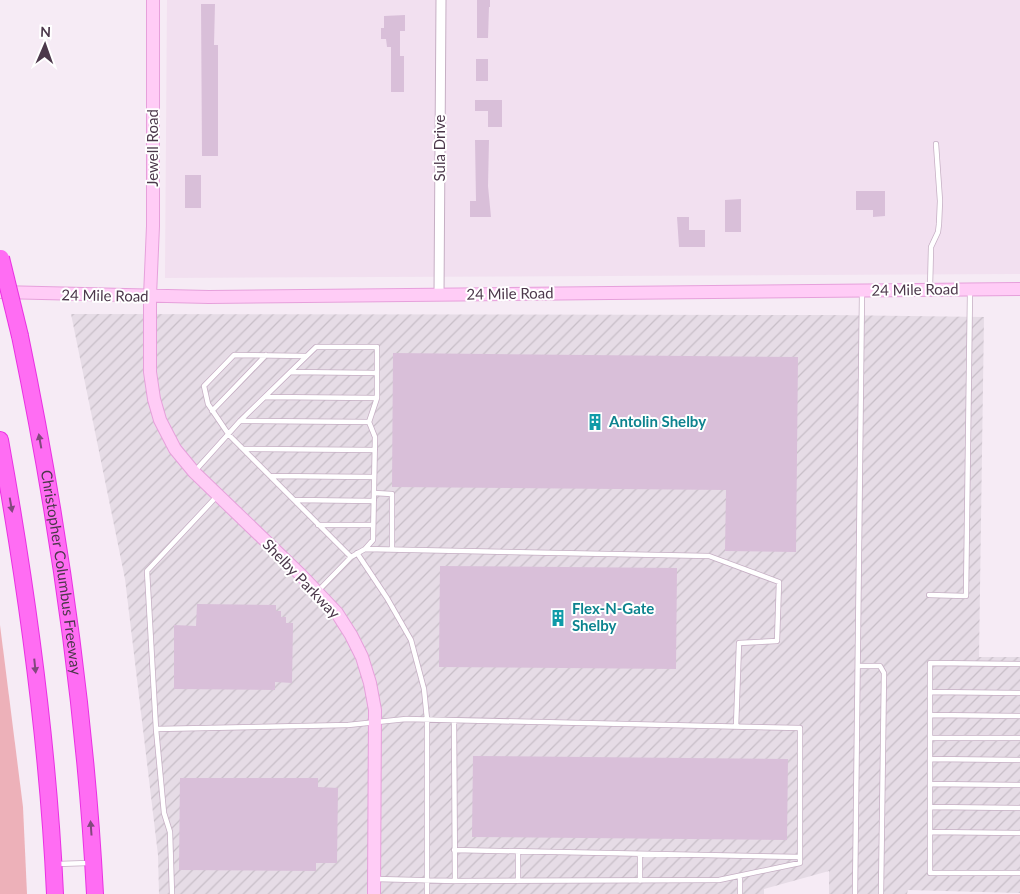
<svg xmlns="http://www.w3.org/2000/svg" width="1020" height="894" viewBox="0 0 1020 894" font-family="Lato,sans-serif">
<defs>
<pattern id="industrial-furrows" width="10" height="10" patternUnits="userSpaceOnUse" patternTransform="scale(1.25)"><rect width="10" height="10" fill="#e6dce6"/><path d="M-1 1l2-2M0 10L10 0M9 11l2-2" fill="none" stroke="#c7bec7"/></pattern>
</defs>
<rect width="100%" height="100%" fill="#f6ebf5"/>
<!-- residential -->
<path fill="#f2e0f0" d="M 167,0 L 1020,0 L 1020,274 L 165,278 Z"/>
<!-- industrial -->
<path fill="url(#industrial-furrows)" d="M 71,314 L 832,315 L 984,317 L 979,657 L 1020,657 L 1020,893 L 908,890 L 907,894 L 829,894 L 829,871 L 764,889 L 764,894 L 159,894 L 158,855 L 125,579 Z"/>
<!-- green -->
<path fill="#edb1b9" d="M 0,625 L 23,807 L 27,894 L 0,894 Z"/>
<!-- building -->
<path fill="#d9bfd9" d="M 477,0 L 490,0 L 490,7 L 489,7 L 488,38 L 477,38 Z
M 201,4 L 215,4 L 214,45 L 218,45 L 218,156 L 202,156 Z
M 405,15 L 405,31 L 400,31 L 400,56 L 404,56 L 404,92 L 391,92 L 391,47 L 387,47 L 386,39 L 381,39 L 381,28 L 384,28 L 384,16 Z
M 476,59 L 488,59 L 488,81 L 476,81 Z
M 475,100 L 502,100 L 502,127 L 488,127 L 488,111 L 475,111 Z
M 475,140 L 489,140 L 488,186 L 491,217 L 470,217 L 470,201 L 476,201 Z
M 185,175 L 201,175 L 201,208 L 185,208 Z
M 856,191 L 885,191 L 885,216 L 873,217 L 873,210 L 856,210 Z
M 741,199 L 741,232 L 725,232 L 725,200 Z
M 677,217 L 689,217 L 689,230 L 705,230 L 705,247 L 679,247 Z
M 393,353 L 798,357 L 796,552 L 725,551 L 726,490 L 392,487 Z
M 440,566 L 677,568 L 676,669 L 439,667 Z
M 197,604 L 276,605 L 276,611 L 281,611 L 281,617 L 286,617 L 286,623 L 293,623 L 292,683 L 275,682 L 275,690 L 174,689 L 174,625 L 196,626 Z
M 473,756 L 788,759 L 787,840 L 472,837 Z
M 180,778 L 318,778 L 318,787 L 338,788 L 337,863 L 316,863 L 316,871 L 179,870 Z"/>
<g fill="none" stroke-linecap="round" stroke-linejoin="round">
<!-- lane casing -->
<g stroke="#c6afc4" stroke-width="6">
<path id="lane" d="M 930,289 L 931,247 L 938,232 L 939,224 L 940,201 L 936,144
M 306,356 L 234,355 L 204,386 L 208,404 L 229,435 L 351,557
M 291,372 L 377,373
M 265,397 L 377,398
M 212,411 L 266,355
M 240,421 L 369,422
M 243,449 L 375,450
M 195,471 L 240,421 L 316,347 L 377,347 L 377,398 L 369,422 L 375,437 L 373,540 L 365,549
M 270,476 L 374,477
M 374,493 L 392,494 L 392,550
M 294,500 L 374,501
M 318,525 L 373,525
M 357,553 L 387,598 L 411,640 L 424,689 L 427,719 L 427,894
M 318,591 L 351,557 L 365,549 L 709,556 L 779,582 L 777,641 L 739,643 L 736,727
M 929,595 L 966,596 L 970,291
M 1020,664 L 930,663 L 930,832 L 1020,833
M 858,666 L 880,666 L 884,673 L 881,894
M 931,692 L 1020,693
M 931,715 L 1020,716
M 454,721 L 455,881
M 156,729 L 348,725 L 406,719 L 800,728 L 800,863 L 719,880 L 455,881 L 376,879
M 931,738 L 1020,738
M 930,759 L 1020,760
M 930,784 L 1020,785
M 930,807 L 1020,808
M 930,832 L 930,873 L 1020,873
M 454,850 L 800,857
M 518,852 L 518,881
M 640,854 L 640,881
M 57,864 L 89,863
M 172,894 L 170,832 L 164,813 L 156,729 L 147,571 L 217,496
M 740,894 L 740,876
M 855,894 L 862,292"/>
</g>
<!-- street casing -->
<g stroke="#c6afc4" stroke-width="11">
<path id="street" d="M 439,295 L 441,0"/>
</g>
<!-- secondary casing -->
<g stroke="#e6a0db" stroke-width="14">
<path id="secondary" d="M 153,0 L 153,226 L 150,296 L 150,372 L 154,399 L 160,420 L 175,449 L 194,472 L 301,575 L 337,613 L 351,635 L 362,657 L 370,683 L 375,710 L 374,894
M 0,292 L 209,297 L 1020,289"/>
</g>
<!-- highway casing -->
<g stroke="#ea31e2" stroke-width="18">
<g id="highway">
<path id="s1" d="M 20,336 C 58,520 85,706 95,894"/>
<path d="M 0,440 C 27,590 48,742 55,894"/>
</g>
</g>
<!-- lane -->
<use href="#lane" stroke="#fff" stroke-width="4.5"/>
<!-- street -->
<use href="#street" stroke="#fff" stroke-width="9"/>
<!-- secondary -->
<use href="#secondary" stroke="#ffccf6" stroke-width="12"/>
<!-- highway -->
<use href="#highway" stroke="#ff6df3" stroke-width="16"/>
<!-- highway-bridge casing -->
<g stroke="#ea31e2" stroke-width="18" stroke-linecap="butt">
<path id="highway-bridge" d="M 1,258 L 20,336"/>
</g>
<!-- highway-bridge -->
<use href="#highway-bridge" stroke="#ff6df3" stroke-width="16"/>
</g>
<!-- one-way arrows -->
<defs><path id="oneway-solid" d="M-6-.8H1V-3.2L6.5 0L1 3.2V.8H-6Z" transform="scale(1.25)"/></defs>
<g fill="#82487d">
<use href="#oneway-solid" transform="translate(40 441) rotate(-100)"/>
<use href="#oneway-solid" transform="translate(11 505) rotate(80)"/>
<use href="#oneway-solid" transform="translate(35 666) rotate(84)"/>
<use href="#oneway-solid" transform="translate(91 828) rotate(-94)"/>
</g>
<!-- icons -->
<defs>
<g id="building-bare" transform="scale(1.35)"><path d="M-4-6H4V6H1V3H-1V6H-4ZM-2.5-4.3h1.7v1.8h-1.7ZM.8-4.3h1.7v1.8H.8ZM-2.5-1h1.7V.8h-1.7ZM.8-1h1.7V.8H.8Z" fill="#0f9aa8" stroke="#fff" stroke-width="2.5" paint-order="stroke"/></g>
</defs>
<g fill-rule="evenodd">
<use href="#building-bare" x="595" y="422"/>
<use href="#building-bare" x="558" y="618"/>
</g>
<g text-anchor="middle" stroke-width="4" stroke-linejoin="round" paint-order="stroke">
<!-- street labels -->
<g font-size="15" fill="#4c384b" stroke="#fff">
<text transform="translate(153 148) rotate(-90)" y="5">Jewell Road</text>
<text transform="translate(440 148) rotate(-90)" y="5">Sula Drive</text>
<text transform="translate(915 290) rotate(-1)" y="5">24 Mile Road</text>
<text transform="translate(510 294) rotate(-1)" y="5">24 Mile Road</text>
<text transform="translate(105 296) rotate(1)" y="5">24 Mile Road</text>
<text dy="5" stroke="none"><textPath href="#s1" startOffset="240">Christopher Columbus Freeway</textPath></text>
<text transform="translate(301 579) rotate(46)" y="5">Shelby Parkway</text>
</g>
<!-- culture labels -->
<g font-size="15" font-weight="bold" fill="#0d838f" stroke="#fff" text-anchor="start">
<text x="609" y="427">Antolin Shelby</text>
<text x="572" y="614">Flex-N-Gate<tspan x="572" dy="17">Shelby</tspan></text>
</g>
</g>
<!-- north arrow -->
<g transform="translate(45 45) rotate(2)" stroke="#ffffff" stroke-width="4" paint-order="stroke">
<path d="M0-4L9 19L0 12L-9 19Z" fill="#4c384b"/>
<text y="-8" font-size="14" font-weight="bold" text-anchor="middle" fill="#4c384b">N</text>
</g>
</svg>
